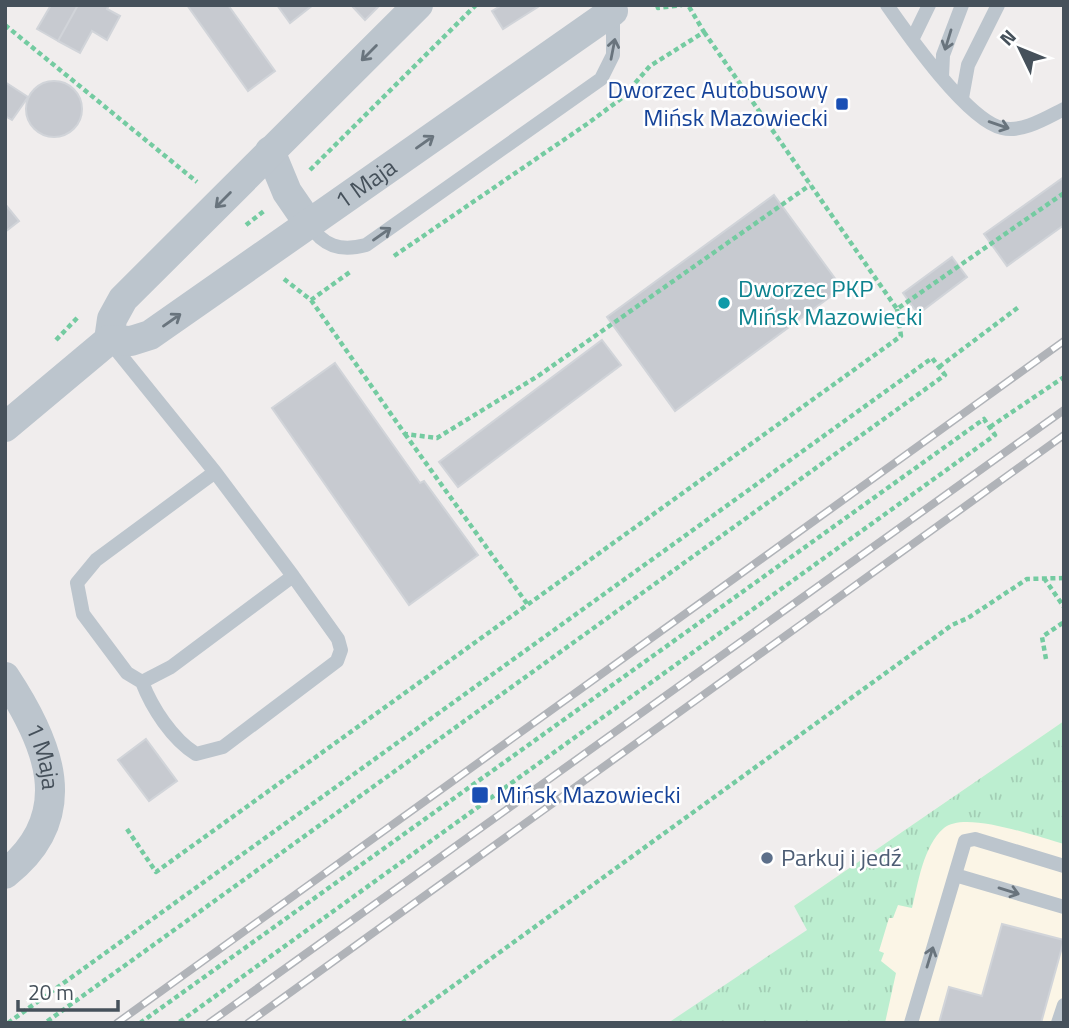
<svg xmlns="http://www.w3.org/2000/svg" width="1069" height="1028" viewBox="0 0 1069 1028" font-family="'Titillium Web',sans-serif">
<defs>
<pattern id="grass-tufts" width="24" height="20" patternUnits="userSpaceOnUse" patternTransform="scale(1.75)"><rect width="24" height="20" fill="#bceed0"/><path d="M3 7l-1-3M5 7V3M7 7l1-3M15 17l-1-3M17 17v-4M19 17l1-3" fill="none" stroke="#a3ceb5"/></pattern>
</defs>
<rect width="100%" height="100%" fill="#f0eded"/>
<!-- commercial -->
<path fill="#fbf5e6" d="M 1064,721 L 1064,1023 L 871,1023 L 794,906 Z"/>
<!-- grass -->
<path fill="url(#grass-tufts)" d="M 1064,721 L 1064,844 C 1037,837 965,810 944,828 C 923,846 918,884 912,908 L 898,905 L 893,918 L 889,918 L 879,951 L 884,953 L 881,961 L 896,973 L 885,1023 L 668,1023 L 807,930 L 794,906 Z"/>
<!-- building -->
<path fill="#c7cad0" stroke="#d1d4d9" stroke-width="2" d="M 51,5 L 78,5 L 58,41 L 37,29 Z
M 78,5 L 109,5 L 107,9 L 120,16 L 107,40 L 92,31 L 80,53 L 58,41 Z
M 187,5 L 228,5 L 275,71 L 248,91 Z
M 277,5 L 313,5 L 290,23 Z
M 351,5 L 380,5 L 365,20 Z
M 502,5 L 537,5 L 538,7 L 503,29 L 492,11 Z
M26 109a28 28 0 1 1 56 0a28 28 0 1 1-56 0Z
M 5,82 L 28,97 L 12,120 L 5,116 Z
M 1064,177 L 1064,225 L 1007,266 L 984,234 Z
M 774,195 L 842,288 L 675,411 L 607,317 Z
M 5,204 L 19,221 L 5,232 Z
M 952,257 L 967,277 L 918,314 L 903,293 Z
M 602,340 L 621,365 L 458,487 L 439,462 Z
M 335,363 L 420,483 L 424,481 L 478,555 L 409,605 L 272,408 Z
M 146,739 L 177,781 L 149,801 L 118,760 Z
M 1002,924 L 1064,940 L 1041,1023 L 939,1023 L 949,987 L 982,996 Z"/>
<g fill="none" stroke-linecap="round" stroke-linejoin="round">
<!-- path -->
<path stroke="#74cba1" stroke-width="4.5" stroke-dasharray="5 3.5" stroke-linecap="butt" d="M 657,5 L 658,8 L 682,5
M 5,25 L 197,182
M 704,32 L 897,309 L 1064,193
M 310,170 L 476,5
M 246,225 L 264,211
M 394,256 L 587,124 L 622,98 L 650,66 L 704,32 L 688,5
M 284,279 L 311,300 L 350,272
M 311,300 L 405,434 L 437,438 L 538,376 L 810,185
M 56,340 L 79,316
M 939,367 L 1020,306
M 990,427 L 1064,377
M 405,434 L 528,605
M 1044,578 L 1064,607
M 1046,659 L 1042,637 L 1064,622
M 127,829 L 156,872 L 901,336 L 897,309
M 8,1023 L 932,358 L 945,375 L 45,1023
M 140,1023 L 984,419 L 995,435 L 178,1023
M 402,1023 L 952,625 L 968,618 L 1027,579 L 1064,578"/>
<!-- service -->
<path stroke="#bcc5cd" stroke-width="14" d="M 887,5 C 908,35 967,120 1002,128 C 1022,133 1046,118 1064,109
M 912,40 L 929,5
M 942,77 L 943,55 L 962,5
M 962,98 L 968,65 L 998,5
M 309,224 C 323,246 340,252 366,245 L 601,79 L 613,55 L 613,12
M 110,342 L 215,472 L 96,560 L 77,583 L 83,614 L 127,673 L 142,682 L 171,667 L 293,576 L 215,472
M 142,682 C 152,708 172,739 196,754 L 223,747 L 337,661 L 341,650 L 338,639 L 293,576
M 955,875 L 1064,907
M 911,1023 L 965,841 L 975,839 L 1064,866
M 1058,1023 L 1064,1005"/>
<!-- minor -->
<g stroke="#bcc5cd" stroke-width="30">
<path d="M 270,151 L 287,192 L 309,224"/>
<path d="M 109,340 L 112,319 L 123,299 L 418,5"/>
<path id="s1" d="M 5,427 L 109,340 L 131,341 L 150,335 L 613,11 L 611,5"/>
<path id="s2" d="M 5,677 C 48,742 80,815 5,874"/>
</g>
<!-- rail casing -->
<g stroke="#b0b3b8" stroke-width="8">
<path id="rail" d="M 117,1023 L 1064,341
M 209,1023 L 1064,410
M 248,1023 L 1064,435"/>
</g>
<!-- rail -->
<use href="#rail" stroke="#fff" stroke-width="5" stroke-dasharray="16" stroke-linecap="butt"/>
</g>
<!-- one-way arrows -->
<defs><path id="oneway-shaft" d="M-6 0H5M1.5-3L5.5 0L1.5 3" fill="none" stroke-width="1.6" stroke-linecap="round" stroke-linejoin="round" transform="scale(1.75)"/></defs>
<g stroke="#69747d">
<use href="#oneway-shaft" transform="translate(948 40) rotate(107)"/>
<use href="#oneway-shaft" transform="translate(613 49) rotate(-79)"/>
<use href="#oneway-shaft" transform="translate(369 53) rotate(135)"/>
<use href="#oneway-shaft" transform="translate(999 125) rotate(19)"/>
<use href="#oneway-shaft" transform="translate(425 142) rotate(-35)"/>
<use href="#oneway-shaft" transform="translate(223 200) rotate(135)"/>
<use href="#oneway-shaft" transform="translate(382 234) rotate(-35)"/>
<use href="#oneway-shaft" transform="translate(172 320) rotate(-35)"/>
<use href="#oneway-shaft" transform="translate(1009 891) rotate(17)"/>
<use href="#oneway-shaft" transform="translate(930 957) rotate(-73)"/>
</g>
<!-- markers -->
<g fill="#1a4fb4" stroke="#fff" stroke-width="2.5">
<rect x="835" y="97" width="14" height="14" rx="3.5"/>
<rect x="471" y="786" width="18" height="18" rx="3.5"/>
</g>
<circle fill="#0f9aa8" stroke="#fff" stroke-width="2.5" cx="724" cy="303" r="7"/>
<circle fill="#5c6f8a" stroke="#fff" stroke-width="2.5" cx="767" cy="858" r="7"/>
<g text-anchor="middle" stroke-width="5" stroke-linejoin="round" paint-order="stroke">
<!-- transit labels -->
<g font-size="24" fill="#164399" stroke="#fff" text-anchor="end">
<text x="828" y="98">Dworzec Autobusowy<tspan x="828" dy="28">Mińsk Mazowiecki</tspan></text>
<text x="496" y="803" text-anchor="start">Mińsk Mazowiecki</text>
</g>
<!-- street labels -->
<g font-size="24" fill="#46515b" stroke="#fff">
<text dy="8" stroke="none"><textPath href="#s1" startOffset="441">1 Maja</textPath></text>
<text dy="8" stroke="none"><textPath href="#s2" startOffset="89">1 Maja</textPath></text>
</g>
<!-- culture labels -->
<g font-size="24" fill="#0d838f" stroke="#fff" text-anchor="start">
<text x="738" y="297">Dworzec PKP<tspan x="738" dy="28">Mińsk Mazowiecki</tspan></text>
</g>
<!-- service labels -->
<g font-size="24" fill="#4e5e75" stroke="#fff" text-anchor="start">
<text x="781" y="866">Parkuj i jedź</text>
</g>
</g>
<!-- border -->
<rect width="1069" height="1028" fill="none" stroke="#46515b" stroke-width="14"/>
<!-- north arrow -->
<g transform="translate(1020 49) rotate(313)" stroke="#ffffff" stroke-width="5" paint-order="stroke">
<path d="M0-5L12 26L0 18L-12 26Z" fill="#46515b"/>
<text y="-10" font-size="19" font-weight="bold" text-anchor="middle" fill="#46515b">N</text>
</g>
<!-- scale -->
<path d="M18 1000v10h100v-10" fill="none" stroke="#46515b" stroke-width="3.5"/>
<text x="28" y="1000" font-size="21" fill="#46515b" stroke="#ffffff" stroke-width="5" paint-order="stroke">20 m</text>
</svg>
